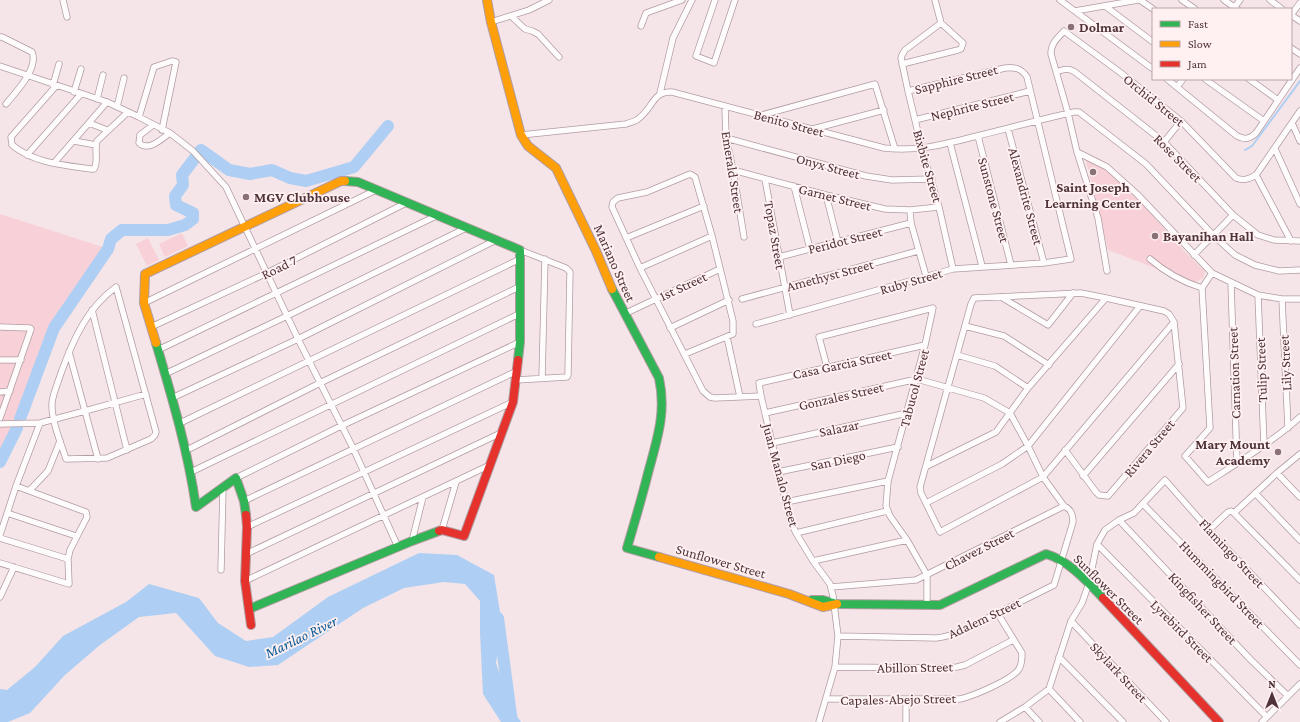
<svg xmlns="http://www.w3.org/2000/svg" width="1300" height="722" viewBox="0 0 1300 722" font-family="'Crimson Pro',serif">
<rect width="100%" height="100%" fill="#f6e5e8"/>
<!-- green -->
<path fill="#f7d1d7" d="M 1085,157 L 1104,165 L 1136,197 L 1187,254 L 1205,271 L 1203,278 L 1194,283 L 1108,250 Z
M 0,214 L 106,248 L 53,325 L 12,434 L 0,458 Z
M 182,233 L 188,246 L 165,257 L 159,244 Z
M 148,238 L 159,260 L 147,266 L 136,244 Z"/>
<!-- water -->
<path fill="#aecff3" d="M 419,553 L 457,555 L 494,575 L 502,624 L 496,663 L 511,708 L 521,722 L 501,722 L 483,694 L 480,633 L 480,601 L 465,584 L 444,582 L 404,588 L 363,608 L 278,665 L 249,667 L 215,656 L 176,613 L 139,617 L 100,645 L 65,675 L 30,713 L 8,722 L 0,722 L 0,689 L 7,690 L 35,667 L 63,636 L 126,602 L 149,584 L 199,598 L 218,623 L 246,641 L 273,637 L 328,597 Z"/>
<g fill="none" stroke-linecap="round" stroke-linejoin="round">
<!-- stream -->
<path stroke="#aecff3" stroke-width="2" d="M 1245,150 L 1252,146 L 1300,81"/>
<!-- river -->
<path stroke="#aecff3" stroke-width="12" d="M 20,419 L 54,328 L 108,249 L 111,239 L 122,230 L 168,230 L 185,225 L 193,219 L 193,213 L 176,205 L 175,196 L 183,185 L 182,175 L 201,150 L 229,170 L 250,174 L 272,170 L 290,178 L 306,181 L 354,167 L 388,126
M 0,462 L 17,428
M 498,618 L 512,722"/>
<!-- street casing -->
<g stroke="#b09ca0" stroke-width="7">
<path id="street" d="M 63,0 L 67,17
M 715,0 L 696,56 L 714,63 L 735,0
M 935,0 L 941,23
M 1060,0 L 1153,69
M 1140,0 L 1153,9
M 1182,0 L 1195,9
M 1224,0 L 1237,9
M 1270,0 L 1282,9
M 1300,3 L 1291,15 L 1300,21
M 1105,6 L 1153,42
M 1233,9 L 1240,0
M 1075,11 L 1138,0
M 511,16 L 525,29 L 532,31 L 538,34 L 559,57
M 491,22 L 529,10 L 549,0
M 641,26 L 646,13 L 682,0
M 0,37 L 2,37 L 32,52 C 39,68 16,92 6,104
M 1291,48 L 1300,54
M 902,64 L 958,50 L 961,49 L 963,43 L 941,23 L 905,50 L 902,55 L 901,58 L 908,91 L 922,149 L 939,207 L 953,269
M 0,66 L 107,102 L 139,117 L 170,133 L 193,151 L 226,187 L 298,339 L 353,448 L 398,547
M 1056,72 C 1064,69 1068,68 1075,72 L 1164,142 L 1233,215 L 1258,235 L 1274,240 L 1300,241
M 1167,79 L 1237,136 C 1245,140 1250,139 1256,133 L 1300,68
M 1205,79 L 1264,121
M 1249,79 L 1278,100
M 53,85 L 59,64
M 56,86 L 11,137 L 12,145 C 34,163 63,165 91,169 L 94,169 C 99,161 94,150 97,141 L 128,112
M 1177,87 L 1183,79
M 74,92 L 81,69
M 660,93 L 673,38 L 692,0
M 97,99 L 103,75
M 117,107 L 124,78
M 725,107 L 726,138 L 733,170 L 744,237
M 762,115 L 875,84 L 895,149
M 139,117 L 154,67 L 172,61 L 176,62 L 162,130
M 915,120 L 1030,91
M 89,123 L 107,130
M 1292,123 L 1300,141
M 153,125 L 140,135 L 139,143 C 149,152 161,139 170,133
M 813,129 L 884,110
M 1008,129 L 1044,263
M 521,135 L 626,124 C 630,122 635,122 638,119 C 653,109 652,91 672,92 L 884,148 C 918,152 945,144 977,136 C 1010,128 1042,119 1074,112 L 1079,112 L 1146,164 L 1213,235 L 1235,255 L 1255,265 L 1279,271 L 1300,270
M 978,136 L 1011,265
M 726,138 L 866,176 L 892,180 L 932,179
M 74,141 L 96,145
M 1164,142 L 1181,121
M 950,143 L 982,266
M 1275,149 L 1300,204
M 1077,152 L 1107,167 L 1137,194 L 1212,273 L 1258,295 L 1282,299 L 1300,299
M 27,155 L 81,94
M 54,163 L 107,102
M 733,170 L 826,195 L 885,209 L 910,210 L 939,207
M 1256,175 L 1291,241
M 765,179 L 790,315
M 794,186 L 810,249
M 826,195 L 838,242
M 910,210 L 911,223 L 926,276
M 626,238 L 704,206
M 1194,255 L 1233,215
M 779,257 L 911,223
M 1150,259 C 1165,272 1183,282 1202,288 L 1212,273
M 640,268 L 712,236
M 1107,271 L 1098,218 L 1077,152 L 1068,113 L 1051,54 C 1051,43 1057,39 1064,31 L 1121,73 L 1181,121 L 1236,178 C 1244,181 1249,179 1256,175 L 1300,111
M 1231,283 L 1237,463
M 116,287 L 156,432 L 155,435 L 151,439 L 107,458 L 66,459 C 61,443 51,420 52,403 C 53,393 58,383 61,373 C 73,340 87,308 116,287 Z
M 1202,288 L 1210,428 L 1185,456 L 1208,482 C 1239,462 1272,442 1300,417
M 1258,295 L 1264,445
M 1001,297 L 1048,325 L 1073,293
M 1106,298 L 1081,293 L 974,298 L 971,304 L 920,487 L 921,493 L 940,532 L 1043,477 L 1174,322
M 742,299 L 918,251
M 1282,299 L 1288,428
M 144,303 L 376,190
M 92,310 L 127,450
M 624,314 L 720,269
M 756,324 L 953,269 L 1044,263 L 1071,259 L 1027,77 C 1021,68 1015,67 1005,68 L 908,91
M 965,326 L 1004,336 L 1049,365
M 0,327 L 30,328 L 31,329 L 0,418
M 151,327 L 267,273 L 406,203
M 670,328 L 729,300
M 727,337 L 740,397
M 158,350 L 436,216
M 69,352 L 98,459
M 685,354 L 733,334 L 733,321 L 712,236 L 695,177 L 690,174 L 647,192 L 618,198 L 613,202 L 612,207 L 640,268 L 703,391 L 710,397 L 715,398 L 761,396
M 957,355 L 995,366 L 1028,388
M 0,360 L 21,360
M 827,367 L 819,337 L 933,308 L 925,345 L 888,481 L 886,506 L 890,516 L 907,540 L 927,575 L 927,606
M 165,374 L 287,316 L 466,228
M 542,378 L 545,259
M 516,380 L 567,377 L 568,375 L 570,272 L 566,268 L 520,250
M 0,392 L 10,391
M 172,398 L 298,339 L 496,240
M 765,413 L 917,379 L 984,398 L 1010,413 L 1028,446 L 1043,477 L 1064,506
M 0,424 L 40,423 L 85,411 L 146,394
M 178,424 L 520,259
M 772,443 L 907,413
M 185,451 L 320,383 L 519,287
M 927,466 L 996,432 L 1028,388 L 1106,298 L 1164,311 L 1169,314 L 1174,322 L 1183,408 L 1108,496 L 1099,495 L 1096,492 L 1065,450
M 191,472 L 519,314
M 778,472 L 898,447
M 1277,473 L 1300,497
M 1083,476 L 1179,364
M 236,478 L 341,426 L 520,342
M 30,490 L 48,471 L 60,441
M 1255,493 L 1300,540
M 244,501 L 517,371
M 786,502 L 888,481
M 926,503 L 1002,464 L 1028,446 L 1140,306
M 1143,504 L 1300,665
M 7,513 L 76,536
M 1234,513 L 1277,473 L 1300,454
M 1119,520 L 1250,659 L 1288,696
M 247,527 L 513,402
M 442,530 L 456,482
M 1209,530 L 1228,512 L 1231,511 L 1234,513 L 1300,580
M 796,533 L 887,511
M 0,535 L 16,486 L 40,423
M 0,538 L 68,559
M 412,541 L 423,497
M 1097,544 L 1267,717
M 246,554 L 501,433
M 813,561 L 907,540
M 0,563 L 69,584 L 68,559 L 70,550 L 87,517 L 86,512 L 16,486
M 221,570 L 223,488
M 245,581 L 490,465
M 831,587 L 916,580 L 1064,506 C 1071,509 1073,514 1073,522 L 1054,585 C 1032,596 1010,607 988,618 C 971,627 955,636 936,638 L 838,636
M 0,597 L 14,567
M 1071,621 L 1166,722
M 1059,657 L 1123,722
M 835,667 L 945,668 L 957,667 L 965,665 L 1013,640
M 1049,689 L 1080,722
M 827,699 L 960,699 C 973,696 1012,680 1019,669 C 1022,664 1022,659 1022,653 L 998,614
M 1025,707 L 1039,722
M 819,722 L 835,667 L 838,636 L 833,596 L 830,584 L 813,561 L 796,533 L 790,520 L 761,396 L 759,383 L 925,345
M 906,722 L 906,700
M 1000,722 L 1025,707 L 1049,689 L 1071,621 L 1082,603 L 1089,583 L 1097,544 L 1105,530 L 1119,520 L 1134,513 L 1165,480 L 1209,530 L 1300,625
M 1262,722 L 1300,684"/>
</g>
<!-- fast casing -->
<g stroke="#b09ca0" stroke-width="10">
<path id="fast" d="M 345,181 L 358,182 L 520,250 L 520,342 L 518,360
M 612,289 L 659,378 C 667,414 656,442 647,477 C 641,501 634,524 627,548 L 659,557
M 156,343 C 172,397 188,451 196,507 L 236,478 L 244,501 L 246,515
M 812,600 L 823,600 L 837,604 L 940,605 L 1046,554 C 1068,560 1087,581 1103,598
M 249,609 L 412,541 L 439,531"/>
</g>
<!-- slow casing -->
<g stroke="#b09ca0" stroke-width="10">
<path id="slow" d="M 487,0 L 491,22 L 521,135 L 528,146 L 556,168 L 596,251 L 612,289
M 156,343 L 144,303 L 145,274 L 341,181 L 345,181
M 659,557 L 789,594 L 823,607 L 837,604"/>
</g>
<!-- jam casing -->
<g stroke="#b09ca0" stroke-width="10">
<path id="jam" d="M 246,515 L 247,527 L 245,581 L 251,625
M 439,531 L 442,530 L 464,536 L 513,402 L 518,360
M 1103,598 L 1219,722"/>
</g>
<!-- street -->
<use href="#street" stroke="#fefbfc" stroke-width="5.5"/>
<!-- fast -->
<use href="#fast" stroke="#30b455" stroke-width="8"/>
<!-- slow -->
<use href="#slow" stroke="#ff9f0a" stroke-width="8"/>
<!-- jam -->
<use href="#jam" stroke="#e5322d" stroke-width="8"/>
</g>
<!-- markers -->
<g fill="#897176" stroke="#fff0f2" stroke-width="1.5">
<circle cx="1071" cy="27" r="4"/>
<circle cx="1093" cy="172" r="4"/>
<circle cx="246" cy="197" r="4"/>
<circle cx="1155" cy="236" r="4"/>
<circle cx="1278" cy="452" r="4"/>
</g>
<g text-anchor="middle" stroke-width="3.5" stroke-linejoin="round" paint-order="stroke">
<!-- poi labels -->
<g font-size="14" font-weight="bold" fill="#4f3338" stroke="#fff0f2" text-anchor="start">
<text x="1079" y="32">Dolmar</text>
<text x="1093" y="192" text-anchor="middle">Saint Joseph<tspan x="1093" dy="16">Learning Center</tspan></text>
<text x="254" y="202">MGV Clubhouse</text>
<text x="1163" y="241">Bayanihan Hall</text>
<text x="1270" y="449" text-anchor="end">Mary Mount<tspan x="1270" dy="16">Academy</tspan></text>
</g>
<!-- street labels -->
<g font-size="14" fill="#4f3338" stroke="#fff0f2">
<text transform="translate(956 79) rotate(-14)" y="5">Sapphire Street</text>
<text transform="translate(1154 100) rotate(39)" y="5">Orchid Street</text>
<text transform="translate(972 106) rotate(-14)" y="5">Nephrite Street</text>
<text transform="translate(789 123) rotate(15)" y="5">Benito Street</text>
<text transform="translate(1178 158) rotate(45)" y="5">Rose Street</text>
<text transform="translate(828 166) rotate(15)" y="5">Onyx Street</text>
<text transform="translate(928 166) rotate(74)" y="5">Bixbite Street</text>
<text transform="translate(733 172) rotate(81)" y="5">Emerald Street</text>
<text transform="translate(1026 196) rotate(75)" y="5">Alexandrite Street</text>
<text transform="translate(835 197) rotate(14)" y="5">Garnet Street</text>
<text transform="translate(994 200) rotate(75)" y="5">Sunstone Street</text>
<text transform="translate(775 235) rotate(80)" y="5">Topaz Street</text>
<text transform="translate(845 240) rotate(-14)" y="5">Peridot Street</text>
<text transform="translate(615 263) rotate(66)" y="5">Mariano Street</text>
<text transform="translate(279 267) rotate(-26)" y="5">Road 7</text>
<text transform="translate(830 275) rotate(-15)" y="5">Amethyst Street</text>
<text transform="translate(911 281) rotate(-16)" y="5">Ruby Street</text>
<text transform="translate(683 286) rotate(-25)" y="5">1st Street</text>
<text transform="translate(1285 363) rotate(-93)" y="5">Lily Street</text>
<text transform="translate(842 364) rotate(-12)" y="5">Casa Garcia Street</text>
<text transform="translate(1261 370) rotate(-92)" y="5">Tulip Street</text>
<text transform="translate(1234 373) rotate(-92)" y="5">Carnation Street</text>
<text transform="translate(914 388) rotate(-75)" y="5">Tabucol Street</text>
<text transform="translate(841 396) rotate(-13)" y="5">Gonzales Street</text>
<text transform="translate(839 428) rotate(-12)" y="5">Salazar</text>
<text transform="translate(1149 448) rotate(-50)" y="5">Rivera Street</text>
<text transform="translate(838 460) rotate(-12)" y="5">San Diego</text>
<text transform="translate(781 475) rotate(75)" y="5">Juan Manalo Street</text>
<text transform="translate(979 549) rotate(-27)" y="5">Chavez Street</text>
<text transform="translate(1232 553) rotate(47)" y="5">Flamingo Street</text>
<text transform="translate(721 561) rotate(16)" y="5">Sunflower Street</text>
<text transform="translate(1222 584) rotate(46)" y="5">Hummingbird Street</text>
<text transform="translate(1109 589) rotate(45)" y="5">Sunflower Street</text>
<text transform="translate(1203 608) rotate(47)" y="5">Kingfisher Street</text>
<text transform="translate(984 618) rotate(-25)" y="5">Adalem Street</text>
<text transform="translate(1182 631) rotate(45)" y="5">Lyrebird Street</text>
<text transform="translate(915 667) rotate(-1)" y="5">Abillon Street</text>
<text transform="translate(1119 672) rotate(47)" y="5">Skylark Street</text>
<text transform="translate(898 699) rotate(-1)" y="5">Capales-Abejo Street</text>
</g>
<!-- water labels -->
<g font-size="15" font-style="italic" fill="#0b5a94" stroke="#fff0f2">
<text transform="translate(301 637) rotate(-26)" y="5">Marilao River</text>
</g>
</g>
<!-- legend -->
<rect x="1152" y="8" width="140" height="72" fill="#fff0f2" stroke="#b9a4a8"/>
<rect x="1160" y="21" width="20" height="6" fill="#30b455" stroke="#b9a4a8"/>
<text x="1188" y="28" font-size="12" fill="#4f3338">Fast</text>
<rect x="1160" y="41" width="20" height="6" fill="#ff9f0a" stroke="#b9a4a8"/>
<text x="1188" y="48" font-size="12" fill="#4f3338">Slow</text>
<rect x="1160" y="61" width="20" height="6" fill="#e5322d" stroke="#b9a4a8"/>
<text x="1188" y="68" font-size="12" fill="#4f3338">Jam</text>
<!-- north arrow -->
<g transform="translate(1272 694)" stroke="#fff0f2" stroke-width="3" paint-order="stroke">
<path d="M0-3L7 15L0 10L-7 15Z" fill="#4f3338"/>
<text y="-6" font-size="11" font-weight="bold" text-anchor="middle" fill="#4f3338">N</text>
</g>
</svg>
